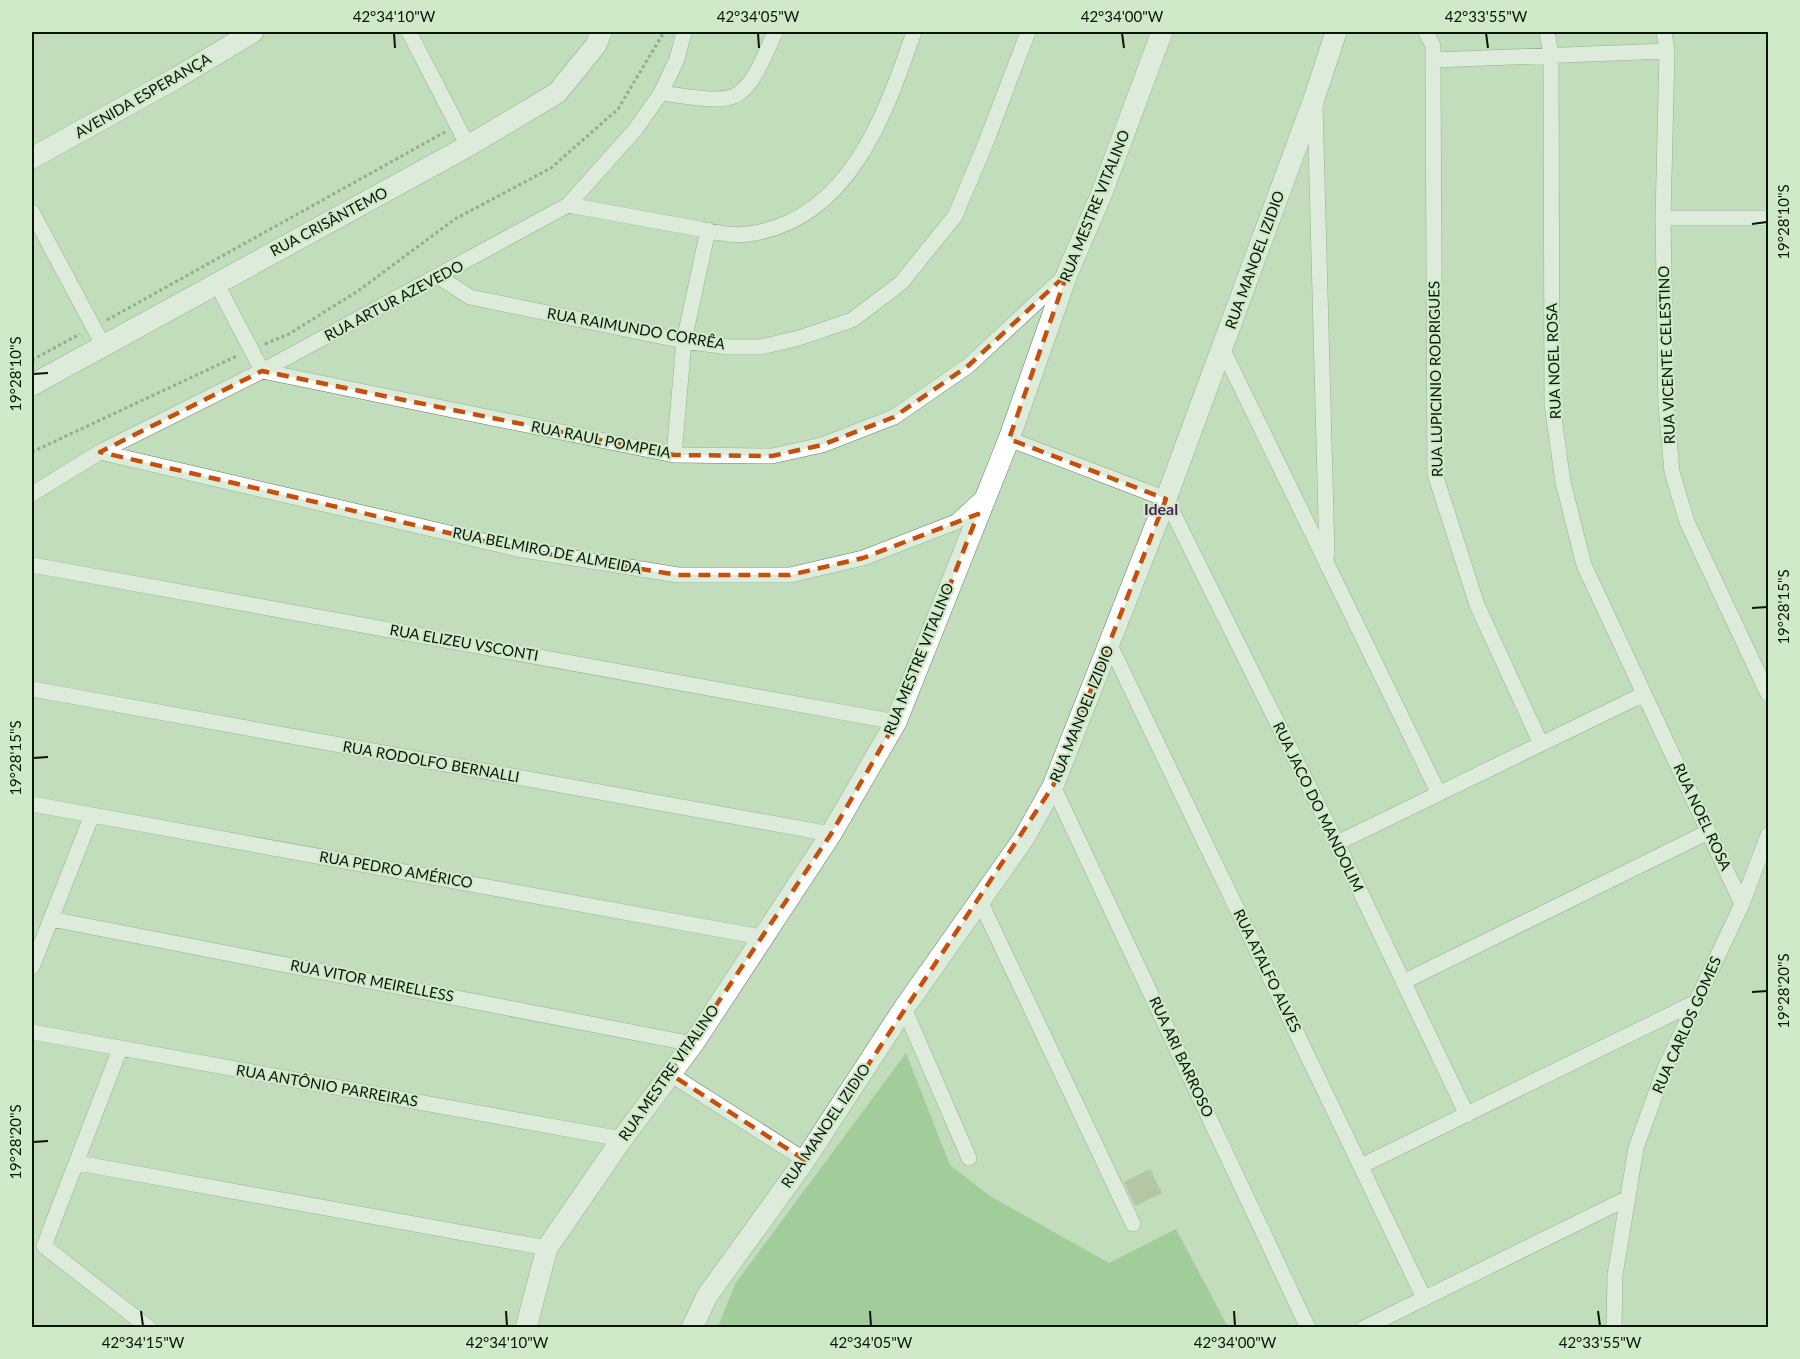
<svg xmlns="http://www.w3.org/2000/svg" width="1800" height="1359" viewBox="0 0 1800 1359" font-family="Lato,sans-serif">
<rect width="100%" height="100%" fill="#c1ddbc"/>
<!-- green -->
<path fill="#7db972" d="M 906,1053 L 950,1165 L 990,1196 L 1109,1263 L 1176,1229 L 1228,1327 L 718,1327 L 735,1284 Z"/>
<!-- building -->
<path fill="#a3ad88" d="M 1150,1169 L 1162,1193 L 1135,1206 L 1124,1182 Z"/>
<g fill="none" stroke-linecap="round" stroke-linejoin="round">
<!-- street casing -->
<g stroke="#647d5f" stroke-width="16">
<path id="street" d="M 409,32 L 468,146
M 1426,32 L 1433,46 L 1433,60 L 1435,474 L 1477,605 L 1541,744
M 1547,32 L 1551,55 L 1552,404 L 1563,482 L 1584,565 L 1742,904
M 1664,32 L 1667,51 L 1663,218 L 1666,405 L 1672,472 L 1687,522 L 1768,694
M 1433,60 L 1667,51
M 661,93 C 740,104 743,108 775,32
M 1315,105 L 1327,555
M 568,205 C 608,212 649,220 689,227 C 707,230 730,237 748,234 C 849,221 885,115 914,32
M 32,212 L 103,345
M 1663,218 L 1768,218
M 439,277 L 470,297 L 684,341 L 729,347 L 761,347 L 799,338 L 852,320 L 901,283 L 955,216 L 985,145 L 1028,32
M 1222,348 L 1439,794
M 256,359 L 262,371 L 674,455 L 772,456 L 822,445 L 894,417 L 968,366 L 1065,276
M 1009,439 L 1166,499 L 1337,843 L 1467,1115
M 100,452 L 518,549 L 678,575 L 790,575 L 863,558 L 956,522 L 983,497
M 674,455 L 684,341 L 708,230
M 32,494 L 100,452 L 262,371 L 568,205 L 635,130 L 661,93 L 677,59 L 684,32
M 32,565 L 896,722
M 1110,645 L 1424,1298
M 32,689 L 831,834
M 1053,786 L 1308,1328
M 32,804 L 761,937
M 1337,843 L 1644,694
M 980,901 L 1133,1224
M 51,919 L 693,1044
M 32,967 L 92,815
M 1403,982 L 1708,832
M 904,1008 L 969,1158
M 32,1032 L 622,1139
M 120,1049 L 44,1246 L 149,1328
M 670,1074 L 805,1160
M 78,1163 L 547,1248
M 1361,1166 L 1696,1002
M 1364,1328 L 1628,1198
M 1614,1328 L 1615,1275 L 1636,1148 L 1665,1068 L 1742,904 L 1768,835"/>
</g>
<!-- secondary casing -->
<g stroke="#647d5f" stroke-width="22">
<path id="secondary" d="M 32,158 L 178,77 L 253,32
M 32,385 L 468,146 L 557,93 L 596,45 L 601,32
M 526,1328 L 547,1248 L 622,1139 L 693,1044 L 831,834 L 896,722 L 1009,439 L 1067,274 L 1101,195 L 1162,32
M 692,1328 L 707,1296 L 805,1160 L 904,1008 L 1024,838 L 1053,786 L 1166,499 L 1314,99 L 1336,32"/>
</g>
<!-- path -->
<path stroke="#5d6f5a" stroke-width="3" stroke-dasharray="3 3" stroke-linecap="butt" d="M 107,320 L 445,132
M 265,344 L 289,334 L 358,291 L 455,219 L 551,168 L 618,109 L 664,32
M 32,360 L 80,334
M 32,452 L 237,356"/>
<!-- street -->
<use href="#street" stroke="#fff" stroke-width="15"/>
<!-- secondary -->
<use href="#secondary" stroke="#fff" stroke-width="21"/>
<!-- street-bridge casing -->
<g stroke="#647d5f" stroke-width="16" stroke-linecap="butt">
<path id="street-bridge" d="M 221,292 L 256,359"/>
</g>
<!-- street-bridge -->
<use href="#street-bridge" stroke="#fff" stroke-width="15"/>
</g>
<!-- marked area -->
<path d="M0 0H1800V1359H0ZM 1067,274 L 1009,439 L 1166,499 L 1053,786 L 805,1160 L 670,1074 L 831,834 L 896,722 L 978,514 L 863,558 L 790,575 L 678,575 L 518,549 L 100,452 L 262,371 L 674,455 L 772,456 L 822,445 L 894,417 L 968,366 Z" fill="#c1ddbc" fill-opacity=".55" fill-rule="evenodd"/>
<path fill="none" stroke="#c74f0b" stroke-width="4.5" stroke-dasharray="12 8" stroke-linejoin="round" d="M 1067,274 L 1009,439 L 1166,499 L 1053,786 L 805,1160 L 670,1074 L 831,834 L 896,722 L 978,514 L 863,558 L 790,575 L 678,575 L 518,549 L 100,452 L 262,371 L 674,455 L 772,456 L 822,445 L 894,417 L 968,366 Z"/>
<!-- ticks -->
<path fill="none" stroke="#0a1408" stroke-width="2" d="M 394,33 L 395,48M 758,33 L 759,48M 1122,33 L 1124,48M 1486,33 L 1488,48M 1752,224 L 1767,222M 33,374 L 48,373M 1752,608 L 1767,607M 33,758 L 48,757M 1752,992 L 1767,991M 33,1142 L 48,1141M 141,1311 L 143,1326M 506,1311 L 507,1326M 870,1311 L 871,1326M 1234,1311 L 1235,1326M 1598,1311 L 1600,1326"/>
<g text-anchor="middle" stroke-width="4.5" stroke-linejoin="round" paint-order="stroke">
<!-- street labels -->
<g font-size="15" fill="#0a1408" stroke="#ceeac9">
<text transform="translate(143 96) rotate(-30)" y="5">AVENIDA ESPERANÇA</text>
<text transform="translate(1095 206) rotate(-68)" y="5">RUA MESTRE VITALINO</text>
<text transform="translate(329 222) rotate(-28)" y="5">RUA CRISÂNTEMO</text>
<text transform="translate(1255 260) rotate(-70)" y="5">RUA MANOEL IZIDIO</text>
<text transform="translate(394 301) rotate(-28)" y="5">RUA ARTUR AZEVEDO</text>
<text transform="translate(636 329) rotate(10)" y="5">RUA RAIMUNDO CORRÊA</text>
<text transform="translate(1667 355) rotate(-92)" y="5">RUA VICENTE CELESTINO</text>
<text transform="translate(1554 361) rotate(-92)" y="5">RUA NOEL ROSA</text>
<text transform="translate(1436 379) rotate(-91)" y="5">RUA LUPICINIO RODRIGUES</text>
<text transform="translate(601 440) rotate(11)" y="5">RUA RAUL POMPEIA</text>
<text transform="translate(547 551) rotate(11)" y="5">RUA BELMIRO DE ALMEIDA</text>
<text transform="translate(464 643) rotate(10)" y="5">RUA ELIZEU VSCONTI</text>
<text transform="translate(919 659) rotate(-68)" y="5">RUA MESTRE VITALINO</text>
<text transform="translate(1082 714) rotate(-68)" y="5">RUA MANOEL IZIDIO</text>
<text transform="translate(431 762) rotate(10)" y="5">RUA RODOLFO BERNALLI</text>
<text transform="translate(1318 807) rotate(64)" y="5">RUA JACO DO MANDOLIM</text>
<text transform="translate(1702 817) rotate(65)" y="5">RUA NOEL ROSA</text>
<text transform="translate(396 870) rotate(10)" y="5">RUA PEDRO AMÉRICO</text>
<text transform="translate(1267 971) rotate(64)" y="5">RUA ATALFO ALVES</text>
<text transform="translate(372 981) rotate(11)" y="5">RUA VITOR MEIRELLESS</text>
<text transform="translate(1687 1025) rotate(-66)" y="5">RUA CARLOS GOMES</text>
<text transform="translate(1181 1057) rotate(65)" y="5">RUA ARI BARROSO</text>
<text transform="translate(669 1073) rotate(-55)" y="5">RUA MESTRE VITALINO</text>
<text transform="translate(327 1086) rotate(10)" y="5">RUA ANTÔNIO PARREIRAS</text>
<text transform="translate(826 1126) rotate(-56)" y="5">RUA MANOEL IZIDIO</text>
</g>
<!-- neighbourhood labels -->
<g font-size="16" font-weight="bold" fill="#4a1f53" stroke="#ceeac9">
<text x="1161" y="515">Ideal</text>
</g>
</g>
<!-- border -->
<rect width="1800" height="1359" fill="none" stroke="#ceeac9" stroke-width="66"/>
<rect x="33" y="33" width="1734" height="1293" fill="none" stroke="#0a1408" stroke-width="2"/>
<g font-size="15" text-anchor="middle" fill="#0a1408">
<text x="394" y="22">42°34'10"W</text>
<text x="758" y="22">42°34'05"W</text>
<text x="1122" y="22">42°34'00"W</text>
<text x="1486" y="22">42°33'55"W</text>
<text transform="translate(1784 222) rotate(-90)" y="5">19°28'10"S</text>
<text transform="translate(16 374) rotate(-90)" y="5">19°28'10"S</text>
<text transform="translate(1784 607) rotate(-90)" y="5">19°28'15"S</text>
<text transform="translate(16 758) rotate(-90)" y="5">19°28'15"S</text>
<text transform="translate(1784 991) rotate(-90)" y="5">19°28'20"S</text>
<text transform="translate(16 1142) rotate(-90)" y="5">19°28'20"S</text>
<text x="143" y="1348">42°34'15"W</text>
<text x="507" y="1348">42°34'10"W</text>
<text x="871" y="1348">42°34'05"W</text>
<text x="1235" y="1348">42°34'00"W</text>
<text x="1600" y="1348">42°33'55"W</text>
</g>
</svg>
